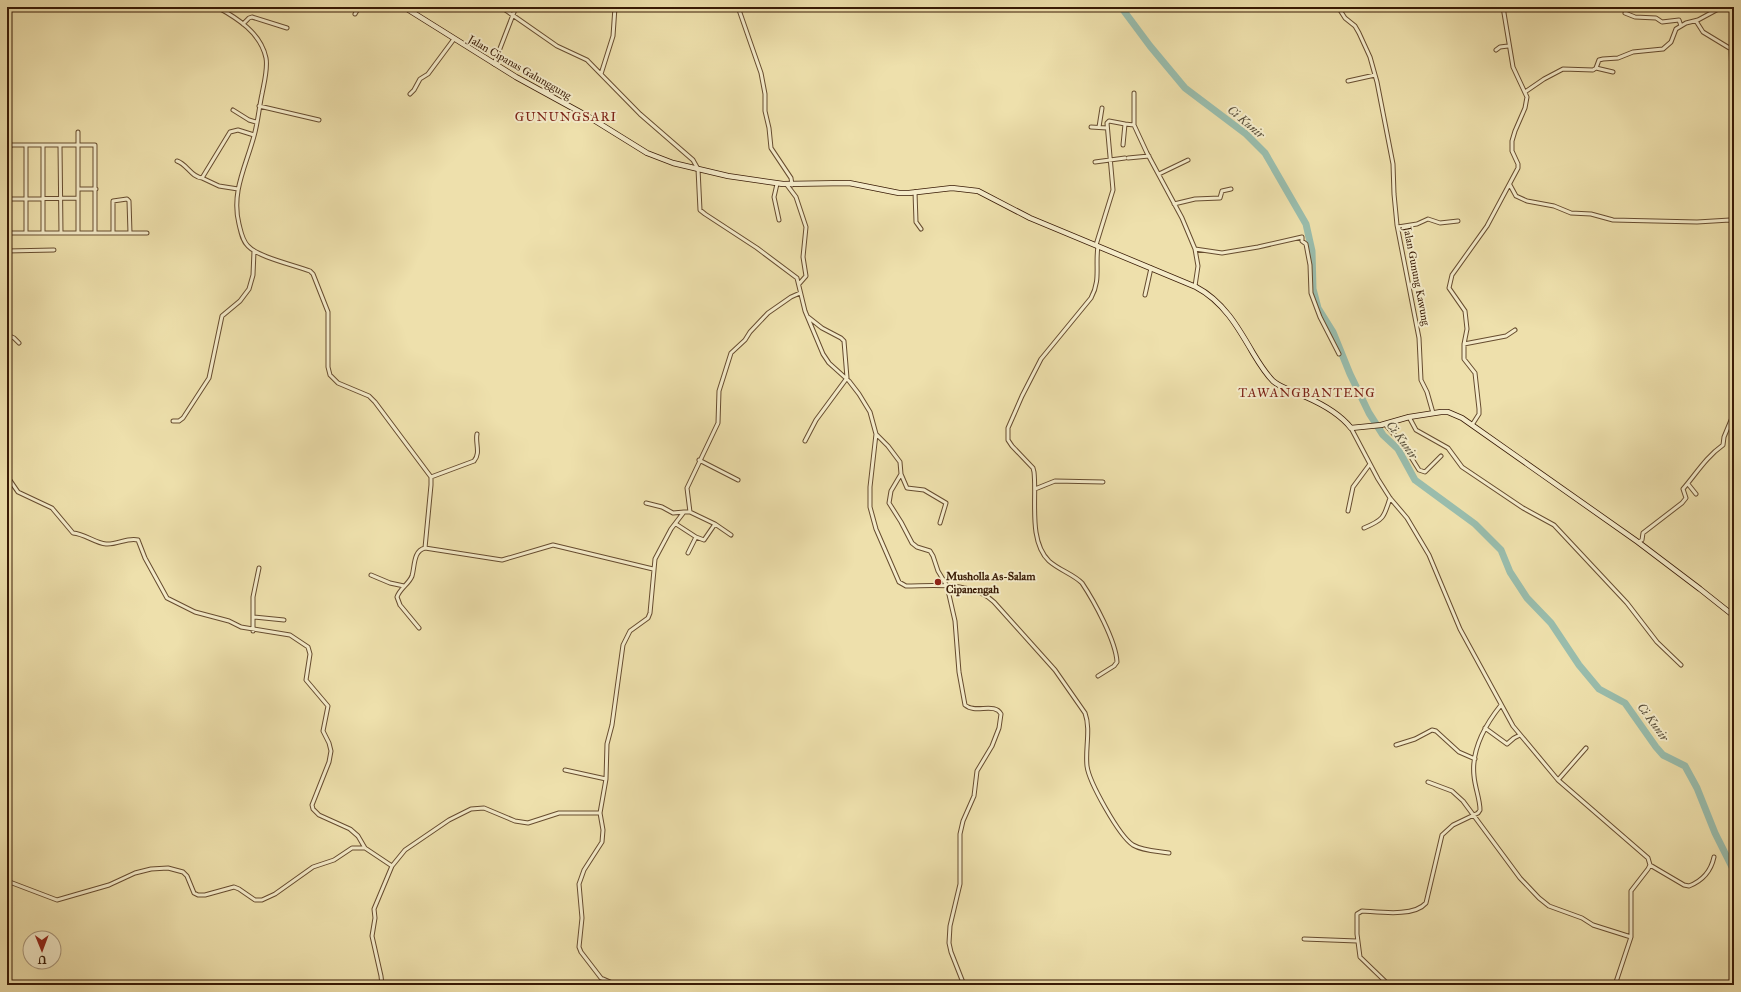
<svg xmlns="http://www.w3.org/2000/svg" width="1741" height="992" viewBox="0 0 1741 992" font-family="'IM FELL Great Primer',serif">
<rect width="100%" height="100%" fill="#eee0ac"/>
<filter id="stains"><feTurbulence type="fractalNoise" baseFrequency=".005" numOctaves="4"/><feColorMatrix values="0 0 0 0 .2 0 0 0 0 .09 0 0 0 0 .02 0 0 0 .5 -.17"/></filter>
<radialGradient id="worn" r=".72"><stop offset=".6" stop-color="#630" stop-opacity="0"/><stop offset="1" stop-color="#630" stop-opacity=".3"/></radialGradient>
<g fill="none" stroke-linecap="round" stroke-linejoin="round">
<!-- river -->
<path stroke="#99bdad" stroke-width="7" d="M 1121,7 L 1150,46 L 1185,88 L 1246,134 L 1265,153 L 1306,224 L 1312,251 L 1313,289 L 1318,308 L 1333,332 L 1350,374 L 1369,413 L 1383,435 L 1398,449 L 1415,480 L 1475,524 L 1501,550 L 1510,572 L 1527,598 L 1551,623 L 1579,665 L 1599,689 L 1625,703 L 1656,747 L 1663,755 L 1685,766 L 1697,788 L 1715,833 L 1734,871"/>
<!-- street casing -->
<g stroke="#664c2f" stroke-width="5">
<path id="street" d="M 217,7 C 237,18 261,33 266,58 C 268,69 264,83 262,94 C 259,108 258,122 254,136 C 246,166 231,192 239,224 C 241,232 242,240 248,246 C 258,257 294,265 310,271 L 313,274 L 328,312 L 328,367 L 330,375 L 338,383 L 369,396 L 375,402 L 431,477 L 431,485 L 425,548
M 501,7 L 557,46 L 587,60 L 640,114 L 693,160 L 698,169 L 700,210 L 705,214 L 757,248 L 797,278 L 805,311 L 823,354 L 829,363 L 849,381 L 859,394 L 870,412 L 876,434 L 888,446 L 900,462 L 901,474 L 891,491 L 889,503 L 901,522 L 912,543 L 917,547 L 930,551 L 933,556 L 938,571 L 947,586 L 955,621 L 959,672 L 965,705 C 975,714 995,702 1001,714 L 999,728 L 992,746 L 977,771 L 974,796 L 963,821 L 960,834 L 960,884 L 950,926 L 949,943 L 951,952 L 964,985
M 738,7 L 761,73 L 765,94 L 765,111 L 769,128 L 771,148 L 791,178 L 792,185
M 1338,7 L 1345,18 L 1355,26 L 1359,33 L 1370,57 L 1377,82 L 1393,164 L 1394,194 L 1397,225 L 1419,338 L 1421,380 L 1427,392 L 1433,413
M 1625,13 L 1635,17 L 1656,18 L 1662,22 L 1679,20 L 1681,26
M 355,14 L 359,7
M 1696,21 L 1703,32 L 1731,49 L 1732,75
M 243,24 L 249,18 L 252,17 L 287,28
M 1496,50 L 1500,47 L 1508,46
M 494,64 L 516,7
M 1596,68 L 1613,72
M 601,74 L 613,36 L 615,7
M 1348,81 L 1375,75
M 1525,92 L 1544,79 L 1563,69 L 1593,70 L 1596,68 L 1599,60 L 1603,59 L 1618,58 L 1633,52 L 1663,49 L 1671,42 L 1676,29 L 1686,23 L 1698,20 L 1722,7
M 1134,93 L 1134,125 L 1147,153 L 1182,218 L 1195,249 L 1198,266 L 1195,286
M 410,94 L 414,90 L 420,79 L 428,74 L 454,39
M 259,106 L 319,120
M 233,110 L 249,120 L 256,122
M 1091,127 L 1107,128
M 1099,127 L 1102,108
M 1123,145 L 1125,124 L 1134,125
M 60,146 L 61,233
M 1128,158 L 1149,156
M 177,161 C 187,164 191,177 202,178 L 230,132 L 238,130 L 254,135
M 1095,162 L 1125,158
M 1159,174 L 1188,160
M 202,178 L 219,186 L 238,189
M 777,184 L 774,197 L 779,220
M 787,185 L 796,197 L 806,227 L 803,257 L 806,276 L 799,284
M 1510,185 L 1516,196 L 1527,201 L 1554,206 L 1571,213 L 1591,214 L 1613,220 L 1697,222 L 1730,220 L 1734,222
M 78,189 L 96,189
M 915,192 L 916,222 L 921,229
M 7,199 L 78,198
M 1174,204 L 1195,199 L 1220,198 L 1222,191 L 1231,189
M 1398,227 L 1417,224 L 1428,219 L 1440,223 L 1458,221
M 8,233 L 147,233
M 26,233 L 26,145
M 43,233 L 43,146
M 78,233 L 78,132
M 113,233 L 113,201 L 127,199 L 129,201 L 130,233
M 1096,245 L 1113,190 L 1107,123 L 1109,121 L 1125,124
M 1195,249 L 1222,253 L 1258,247 L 1302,237 L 1302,241 L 1306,244 L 1310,265 L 1311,293 L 1320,317 L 1339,354
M 7,251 L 54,250
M 9,252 L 9,148 L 11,145 L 95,145 L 95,233
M 1145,295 L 1151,268
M 7,335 L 14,338 L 19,343
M 1464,344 L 1506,336 L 1515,330
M 1409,417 L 1416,430 L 1448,448 L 1462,467 L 1523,508 L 1554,525 L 1627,603 L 1657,642 L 1681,665
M 173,421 L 179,421 L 183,418 L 209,378 L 222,316 L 240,301 L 249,289 L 253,275 L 254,251
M 1385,424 L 1404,446 L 1419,470 L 1425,472 L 1441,456
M 1472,425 L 1479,414 L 1479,409 L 1475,373 L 1464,359 L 1464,344 L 1467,329 L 1465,311 L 1449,288 L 1452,275 L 1487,226 L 1518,168 L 1518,164 L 1512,151 L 1512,141 L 1515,131 L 1525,108 L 1527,97 L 1513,67 L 1503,7
M 1351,428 L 1378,479 L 1390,498 L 1407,518 L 1429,555 L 1460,629 L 1513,726 L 1558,780 L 1648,858 L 1650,865 L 1648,869 L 1631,891 L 1631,937 L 1615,985
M 876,434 L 870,487 L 870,507 L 876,529 L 899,582 L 906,586 C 933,586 973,581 994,602 L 1055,670 L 1085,713 C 1091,729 1085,749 1087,766 C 1089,782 1119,836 1133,845 C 1143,851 1156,851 1169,853
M 805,441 L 816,420 L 847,378 L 844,341 L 841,338 L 822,328 L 808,317
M 699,460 L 738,480
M 901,474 L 907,488 L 924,490 L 946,503 L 940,523
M 7,476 L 18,492 L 52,508 L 73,533 C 85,534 95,543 106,544 C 117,545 128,537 138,540 L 145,558 L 167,598 L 195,612 L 229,621 L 241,627 L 290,635 L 308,647 L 310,654 L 306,680 L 328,706 L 323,731 L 329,743 L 331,751 L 329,762 L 312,805 L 313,809 L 319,815 L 350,829 L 358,836 L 365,848 L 392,866
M 431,477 L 474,461 C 481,453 475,443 477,434
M 1688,484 L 1696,494
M 1035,489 L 1055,481 L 1103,482
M 646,503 L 662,507 L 673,513 L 684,512
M 1348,511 L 1353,487 L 1370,464
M 690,512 L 715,524 L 731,535
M 676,524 L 696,537 L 688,553
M 1364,528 C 1383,520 1384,518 1390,498
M 696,537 L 704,540 L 715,524
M 1638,542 L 1642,540 L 1643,533 L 1682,503 L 1686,498 L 1683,489 C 1696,474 1706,457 1723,445 L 1724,437 L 1734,413
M 371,575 L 390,583 L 404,586
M 253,617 L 284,620
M 419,628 L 400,605 L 397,597 C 400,588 409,584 412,576 C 415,566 413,551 425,548 L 502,560 L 553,545 L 653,569
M 253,631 L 253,597 L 259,568
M 1098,676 L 1114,666 L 1117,662 C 1116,641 1094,601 1082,583 C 1073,574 1059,570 1049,561 C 1028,541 1037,498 1034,472 L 1033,468 L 1012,446 L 1008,440 L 1008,428 L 1022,396 L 1041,359 L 1091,298 C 1101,280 1095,266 1098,246
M 1485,728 L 1507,744 L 1514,738 L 1520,735
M 1396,745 L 1415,739 L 1432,730 L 1436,731 L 1459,752 L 1475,759
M 565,770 L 606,779
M 1558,780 L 1586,748
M 1428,782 L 1452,791 L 1463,801 L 1520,878 L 1539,898 L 1549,906 L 1582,918 L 1593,925 L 1631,937
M 600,813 L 603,830 L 602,842 L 584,870 L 579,884 L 582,918 L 579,947 L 581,952 L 601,978 L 617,985
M 1650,865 L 1684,885 L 1689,886 C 1702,881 1711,871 1714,857
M 7,881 L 57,900 L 109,885 L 135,873 L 151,869 L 168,868 L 183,872 L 187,876 L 194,893 L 198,895 L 205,895 L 234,887 L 239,889 L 255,900 L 262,900 L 275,894 L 313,867 L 334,860 L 352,848 L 365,848
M 1304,939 L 1357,941
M 382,985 L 381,976 L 372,936 L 375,918 L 374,909 L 392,866 L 405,850 L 449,820 L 471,809 L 484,808 L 515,821 L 528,823 L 559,813 L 600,813 L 606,779 L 607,744 L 612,725 L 623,645 L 630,631 L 648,618 L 650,613 L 655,559 L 671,529 L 684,512 L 690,512 L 687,488 L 718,423 L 719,391 L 731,353 L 745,340 L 750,332 L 768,313 L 791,297 L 800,293
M 1389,985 L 1360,957 L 1357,934 L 1357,914 L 1362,911 C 1380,912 1414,917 1426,903 L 1442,835 L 1453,825 L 1478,813 L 1480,810 C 1480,799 1475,788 1474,776 C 1471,749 1485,725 1501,705"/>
</g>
<!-- secondary casing -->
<g stroke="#381a05" stroke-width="6">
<path id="secondary" d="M 404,7 L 516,77 L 589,117 L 647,153 L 673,163 L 728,176 L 783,184 L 849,183 L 899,193 L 909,193 L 952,188 L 978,191 L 1030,218 L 1196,287 C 1223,301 1238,327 1253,353 C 1259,363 1265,373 1273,381 C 1282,389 1295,391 1306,397 C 1322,404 1340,414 1351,428 L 1381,425 L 1409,417 L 1441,412 L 1448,412 L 1462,418 L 1638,542 L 1700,589 L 1734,616"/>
</g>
<!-- street -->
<use href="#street" stroke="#f4ebc9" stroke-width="3"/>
<!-- secondary -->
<use href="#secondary" stroke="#f4ebc9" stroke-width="4.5"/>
</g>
<!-- markers -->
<circle fill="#8f2418" stroke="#f4ebc9" stroke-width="1.5" cx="938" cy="582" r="4"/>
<g text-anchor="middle" stroke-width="4" stroke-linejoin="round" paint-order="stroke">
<!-- street labels -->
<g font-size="11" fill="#381a05" stroke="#f4ebc9">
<text transform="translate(520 67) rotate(30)" y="4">Jalan Cipanas Galunggung</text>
<text transform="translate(1417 276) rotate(79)" y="4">Jalan Gunung Kawung</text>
</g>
<!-- poi labels -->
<g font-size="11" font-weight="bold" fill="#381a05" stroke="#f4ebc9" text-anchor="start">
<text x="946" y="580">Musholla As-Salam<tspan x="946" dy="13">Cipanengah</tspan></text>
</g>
<!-- water labels -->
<g font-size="12" font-style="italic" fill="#554b37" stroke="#f4ebc9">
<text transform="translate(1246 122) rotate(40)" y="4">Ci Kunir</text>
<text transform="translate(1402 440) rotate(54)" y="4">Ci Kunir</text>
<text transform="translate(1653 722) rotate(54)" y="4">Ci Kunir</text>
</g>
<!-- quarter labels -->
<g font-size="13" letter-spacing="1" fill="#7a1f14" stroke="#f4ebc9">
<text x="566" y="121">GUNUNGSARI</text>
<text x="1307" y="397">TAWANGBANTENG</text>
</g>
</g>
<!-- margin -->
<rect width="1741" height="992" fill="none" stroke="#eee0ac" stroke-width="24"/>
<rect x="8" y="8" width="1725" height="976" fill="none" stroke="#381a05" stroke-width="2"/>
<rect x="12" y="12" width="1717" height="968" fill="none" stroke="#381a05"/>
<!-- north arrow -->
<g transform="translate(42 950) rotate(179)"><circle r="19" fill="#f4ebc9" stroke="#a9977b"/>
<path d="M0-3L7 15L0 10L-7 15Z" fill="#8f2418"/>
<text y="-6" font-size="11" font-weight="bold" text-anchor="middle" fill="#381a05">U</text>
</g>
<rect width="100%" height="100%" filter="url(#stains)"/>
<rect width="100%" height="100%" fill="url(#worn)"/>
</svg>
